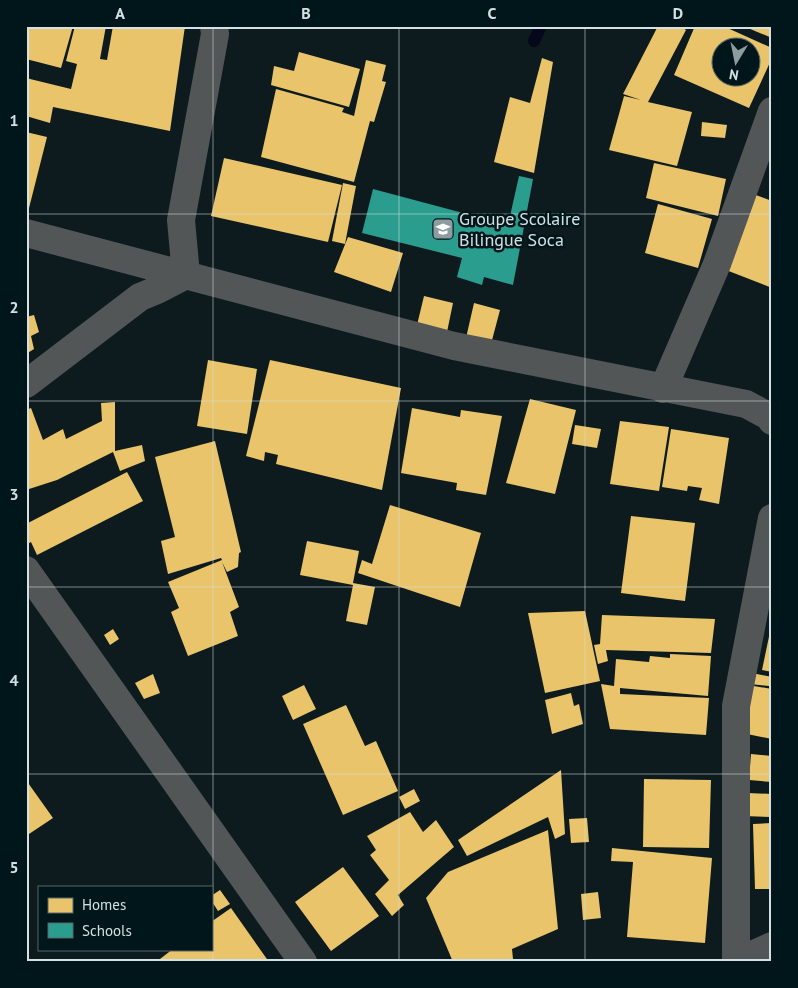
<svg xmlns="http://www.w3.org/2000/svg" width="798" height="988" viewBox="0 0 798 988" font-family="'PT Sans',sans-serif">
<rect width="100%" height="100%" fill="#0d1b1e"/>
<!-- homes -->
<path fill="#e9c46a" fill-rule="evenodd" d="M 26,26 L 73,26 L 61,68 L 26,59 Z
M 75,26 L 106,26 L 100,59 L 107,60 L 113,26 L 185,26 L 170,131 L 53,107 L 50,123 L 26,116 L 26,78 L 71,89 L 77,64 L 66,61 Z
M 658,26 L 680,26 L 686,30 L 648,102 L 692,112 L 677,166 L 609,150 L 624,96 L 641,100 L 623,94 Z
M 695,26 L 723,26 L 772,48 L 772,58 L 749,108 L 674,75 ZM 720,48 L 750,48 L 750,78 L 720,78 Z
M 743,26 L 772,26 L 772,38 Z
M 299,52 L 360,69 L 349,107 L 271,85 L 274,66 L 294,71 Z
M 542,58 L 553,62 L 534,173 L 494,162 L 510,97 L 530,103 Z
M 366,60 L 386,65 L 382,81 L 386,82 L 374,122 L 370,121 L 354,182 L 261,157 L 276,89 L 344,108 L 342,112 L 354,116 Z
M 702,122 L 727,125 L 725,138 L 701,136 Z
M 26,132 L 47,137 L 27,216 L 26,215 Z
M 224,158 L 342,185 L 328,242 L 211,216 Z
M 654,163 L 726,179 L 718,216 L 646,198 Z
M 343,183 L 356,186 L 345,244 L 332,241 Z
M 753,194 L 772,201 L 772,288 L 726,270 Z
M 658,204 L 712,219 L 698,268 L 645,253 Z
M 348,237 L 403,253 L 391,292 L 334,272 Z
M 424,296 L 453,303 L 447,332 L 417,325 Z
M 474,303 L 500,310 L 491,344 L 466,338 Z
M 34,315 L 39,332 L 31,336 L 34,349 L 26,354 L 26,317 Z
M 208,360 L 257,369 L 247,434 L 197,426 Z
M 270,360 L 401,388 L 382,490 L 276,464 L 278,455 L 265,452 L 264,461 L 246,456 Z
M 530,399 L 576,410 L 555,494 L 506,483 Z
M 115,402 L 115,451 L 142,445 L 145,461 L 120,471 L 113,452 L 57,480 L 26,490 L 26,410 L 31,408 L 43,440 L 63,429 L 66,439 L 102,421 L 101,403 Z
M 412,408 L 460,417 L 461,410 L 502,416 L 486,495 L 456,490 L 457,483 L 401,473 Z
M 620,421 L 669,427 L 659,491 L 610,484 Z
M 575,425 L 601,429 L 597,448 L 572,444 Z
M 671,429 L 729,438 L 719,504 L 699,500 L 702,488 L 688,486 L 687,491 L 662,487 Z
M 215,441 L 241,552 L 239,553 L 238,567 L 227,572 L 222,562 L 239,607 L 230,612 L 238,636 L 188,656 L 171,612 L 179,608 L 168,582 L 222,560 L 221,558 L 168,574 L 161,541 L 175,537 L 155,457 Z
M 127,472 L 143,501 L 37,555 L 31,542 L 26,545 L 26,524 Z
M 390,505 L 481,533 L 460,607 L 358,573 L 362,560 L 372,564 Z
M 631,516 L 695,523 L 685,601 L 621,593 Z
M 307,541 L 359,551 L 353,583 L 375,587 L 367,625 L 346,621 L 353,585 L 300,575 Z
M 585,611 L 600,681 L 545,693 L 528,613 Z
M 602,615 L 715,619 L 711,653 L 606,650 L 608,661 L 598,664 L 594,645 L 600,644 Z
M 771,627 L 772,627 L 772,672 L 762,670 Z
M 113,629 L 119,639 L 110,645 L 104,635 Z
M 670,654 L 711,656 L 708,696 L 620,688 L 620,694 L 709,698 L 706,735 L 610,729 L 601,684 L 614,686 L 616,659 L 649,662 L 650,656 L 670,658 Z
M 752,673 L 772,677 L 769,686 L 750,684 Z
M 153,674 L 160,693 L 144,699 L 135,683 Z
M 304,685 L 316,709 L 293,720 L 282,696 Z
M 748,685 L 772,689 L 772,739 L 747,734 Z
M 571,693 L 574,706 L 579,704 L 583,724 L 552,734 L 545,700 Z
M 346,705 L 365,746 L 376,741 L 398,791 L 343,815 L 303,724 Z
M 751,754 L 772,756 L 772,782 L 749,780 Z
M 561,770 L 565,834 L 555,839 L 548,817 L 467,856 L 458,840 Z
M 644,779 L 711,780 L 709,848 L 643,847 Z
M 26,780 L 53,818 L 26,836 Z
M 414,789 L 420,801 L 405,809 L 399,797 Z
M 748,793 L 772,794 L 772,817 L 744,816 Z
M 410,812 L 423,832 L 436,820 L 454,847 L 398,895 L 404,905 L 392,916 L 375,894 L 389,880 L 370,855 L 376,850 L 367,836 Z
M 587,818 L 589,842 L 571,843 L 569,819 Z
M 772,823 L 772,889 L 755,889 L 753,824 Z
M 548,830 L 558,929 L 512,949 L 513,959 L 506,962 L 453,962 L 426,898 L 448,872 Z
M 612,848 L 712,858 L 705,943 L 627,937 L 633,862 L 611,861 Z
M 343,867 L 379,916 L 331,951 L 295,902 Z
M 220,890 L 230,904 L 218,911 L 211,900 L 211,896 Z
M 598,892 L 601,918 L 583,920 L 581,894 Z
M 231,908 L 269,962 L 156,962 L 173,949 L 211,949 L 211,922 Z"/>
<!-- schools -->
<path fill="#2a9d8f" d="M 519,176 L 533,179 L 513,285 L 484,277 L 482,285 L 457,277 L 462,258 L 362,233 L 373,189 L 508,225 Z"/>
<g fill="none" stroke-linecap="round" stroke-linejoin="round">
<!-- stream -->
<path stroke="#05071c" stroke-width="12" d="M 534,41 L 541,26"/>
<!-- minor -->
<path stroke="#525656" stroke-width="28" d="M 26,233 L 454,346 L 746,404 L 770,417 L 772,421
M 186,275 L 181,220 L 215,34 L 214,26
M 26,384 L 140,297 L 157,290 L 186,275
M 663,389 L 717,264 L 772,111
M 772,518 L 736,706 L 736,962 L 772,946
M 26,570 L 303,962"/>
</g>
<!-- grid -->
<path fill="none" stroke="#d3e1e4" stroke-width="1" stroke-opacity="0.55" d="M 213,26 L 213,962M 399,26 L 399,962M 585,26 L 585,962M 26,214 L 772,214M 26,401 L 772,401M 26,587 L 772,587M 26,774 L 772,774"/>
<!-- icons -->
<defs>
<g id="school-square" transform="scale(1.125)"><rect x="-9" y="-9" width="18" height="18" rx="4" fill="#8e9c9f" stroke="#00161a"/><path d="M0-5L7-2L0 1L-7-2ZM-4 1L0 2.5L4 1V4Q0 6-4 4Z" fill="#fff"/></g>
</defs>
<g fill-rule="evenodd">
<use href="#school-square" x="443" y="229"/>
</g>
<g text-anchor="middle" stroke-width="5" stroke-linejoin="round" paint-order="stroke">
<!-- poi labels -->
<g font-size="18" fill="#d3e1e4" stroke="#00161a" text-anchor="start">
<text x="459" y="225">Groupe Scolaire<tspan x="459" dy="21">Bilingue Soca</tspan></text>
</g>
</g>
<!-- border -->
<rect width="798" height="988" fill="none" stroke="#00161a" stroke-width="55"/>
<!-- legend -->
<rect x="38" y="886" width="175" height="65" fill="#00161a" stroke="#54676b"/>
<rect x="48" y="898" width="25" height="15" fill="#e9c46a" stroke="#54676b"/>
<text x="82" y="910" font-size="15" fill="#d3e1e4">Homes</text>
<rect x="48" y="923" width="25" height="15" fill="#2a9d8f" stroke="#54676b"/>
<text x="82" y="936" font-size="15" fill="#d3e1e4">Schools</text>
<!-- north arrow -->
<g transform="translate(736 62) rotate(190)"><circle r="24" fill="#00161a" stroke="#54676b"/>
<path d="M0-4L9 19L0 12L-9 19Z" fill="#8e9c9f"/>
<text y="-8" font-size="14" font-weight="bold" text-anchor="middle" fill="#d3e1e4">N</text>
</g>
<rect x="28" y="28" width="742" height="932" fill="none" stroke="#d3e1e4" stroke-width="2"/>
<g font-size="16" text-anchor="middle" font-weight="bold" fill="#d3e1e4">
<text x="120" y="19">A</text>
<text x="306" y="19">B</text>
<text x="492" y="19">C</text>
<text x="678" y="19">D</text>
<text x="14" y="126">1</text>
<text x="14" y="313">2</text>
<text x="14" y="500">3</text>
<text x="14" y="686">4</text>
<text x="14" y="873">5</text>
</g>
</svg>
